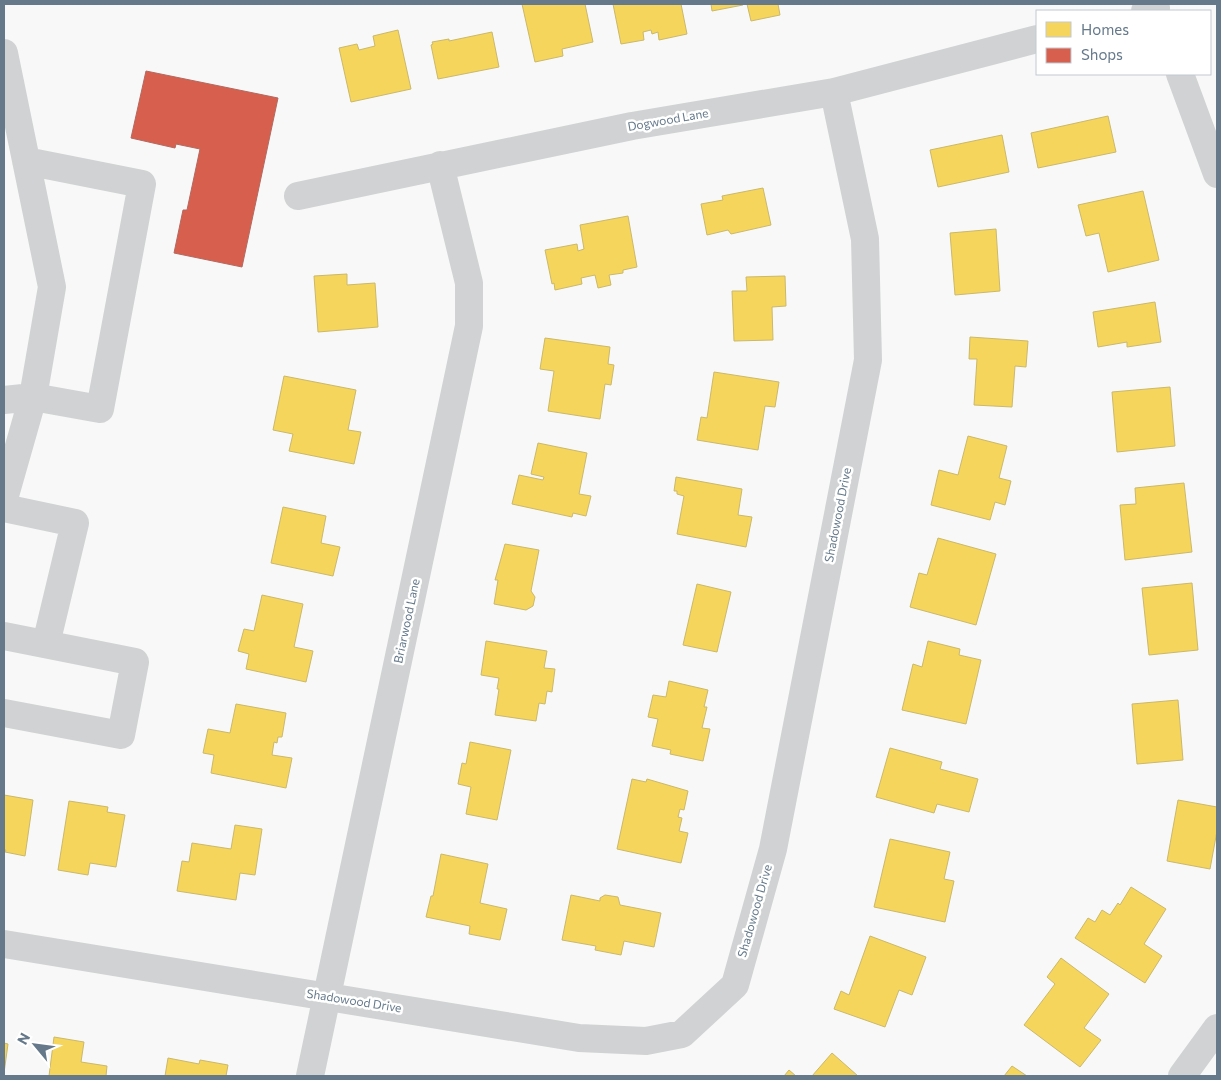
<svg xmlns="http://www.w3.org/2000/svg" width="1221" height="1080" viewBox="0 0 1221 1080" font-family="Commissioner,sans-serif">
<rect width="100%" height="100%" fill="#f8f8f8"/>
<!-- homes -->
<path fill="#f6d55c" stroke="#cab96a" d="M 522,4 L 585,4 L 593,42 L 562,49 L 563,56 L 535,62 Z
M 613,4 L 681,4 L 687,34 L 659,40 L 658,32 L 652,34 L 651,30 L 643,32 L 644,40 L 621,44 Z
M 711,4 L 742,4 L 743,5 L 712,11 Z
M 747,4 L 778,4 L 780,15 L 751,21 Z
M 398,30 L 411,89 L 351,102 L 339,48 L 357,44 L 359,50 L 375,46 L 373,36 Z
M 492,32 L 499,67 L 438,79 L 431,45 L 433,44 L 432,42 L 449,39 L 449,41 Z
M 1108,116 L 1116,152 L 1038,168 L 1031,133 Z
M 1002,135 L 1009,172 L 938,187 L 930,150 Z
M 763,188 L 771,225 L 731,234 L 728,230 L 707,235 L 701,204 L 723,200 L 722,196 Z
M 1143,191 L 1159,260 L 1108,272 L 1099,233 L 1086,236 L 1078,205 Z
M 628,216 L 637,267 L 623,270 L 623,273 L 609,275 L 611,285 L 598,288 L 595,275 L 581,278 L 582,284 L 555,290 L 554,283 L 552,284 L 545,250 L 577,244 L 578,251 L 584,249 L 580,225 Z
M 996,229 L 1000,291 L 955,295 L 950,233 Z
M 347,274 L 347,285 L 375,283 L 378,327 L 318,332 L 314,276 Z
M 785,276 L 786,306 L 772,307 L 773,340 L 734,341 L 732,291 L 747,291 L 746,277 Z
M 1155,302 L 1161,342 L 1127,347 L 1127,342 L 1098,347 L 1093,312 Z
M 970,337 L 1028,341 L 1026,367 L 1015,366 L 1012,407 L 974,405 L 977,359 L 969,359 Z
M 545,338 L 610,347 L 608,364 L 614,365 L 611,385 L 605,384 L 600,419 L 548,411 L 554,371 L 540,369 Z
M 714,372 L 779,382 L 775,407 L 765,406 L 758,450 L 697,440 L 701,417 L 707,418 Z
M 284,376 L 356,390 L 348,430 L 361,432 L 354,464 L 289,451 L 293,434 L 273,430 Z
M 1170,387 L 1175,446 L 1117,452 L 1112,392 Z
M 968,436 L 1007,446 L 999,478 L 1011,481 L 1005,505 L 995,502 L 990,520 L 931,505 L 939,470 L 958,475 Z
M 538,443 L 587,453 L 579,494 L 591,496 L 586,516 L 573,513 L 572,517 L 512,504 L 519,475 L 543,480 L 544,477 L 531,474 Z
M 676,477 L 742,489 L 738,515 L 752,517 L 746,547 L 677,534 L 684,496 L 677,494 L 677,491 L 674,491 Z
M 1184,483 L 1192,552 L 1125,560 L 1120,505 L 1136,504 L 1135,488 Z
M 283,507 L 326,516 L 321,543 L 340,547 L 333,576 L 271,563 Z
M 938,538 L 996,554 L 976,625 L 910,607 L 919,573 L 927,575 Z
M 505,544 L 539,550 L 531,591 L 535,597 L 533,606 L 526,610 L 494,604 L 498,580 L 495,580 Z
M 1192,583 L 1198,650 L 1149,655 L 1142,588 Z
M 697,584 L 731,592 L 717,652 L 683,645 Z
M 262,595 L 303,604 L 294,647 L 313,651 L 306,682 L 246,669 L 249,654 L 238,651 L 244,629 L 254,631 Z
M 486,641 L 547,651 L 544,668 L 555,669 L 552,692 L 547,691 L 545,704 L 539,703 L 536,721 L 495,715 L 499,689 L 497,689 L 499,678 L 481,675 Z
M 928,641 L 960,649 L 959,655 L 981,660 L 966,724 L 902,710 L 913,664 L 922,667 Z
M 669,681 L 708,690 L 704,707 L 707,707 L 702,728 L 710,729 L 703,761 L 670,754 L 671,750 L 652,746 L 658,719 L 648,717 L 653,695 L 666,697 Z
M 1178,700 L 1183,760 L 1137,764 L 1132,704 Z
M 236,704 L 286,713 L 282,737 L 278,737 L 277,743 L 274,742 L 272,755 L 292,758 L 286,788 L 211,773 L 214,755 L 203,753 L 208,729 L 230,733 Z
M 470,742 L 511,750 L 497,820 L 466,814 L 471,787 L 458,784 L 462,763 L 466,764 Z
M 890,748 L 942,762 L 940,769 L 978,779 L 969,812 L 937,804 L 934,813 L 876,797 Z
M 632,779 L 646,782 L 647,779 L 688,791 L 684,810 L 680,809 L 678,817 L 682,818 L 679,831 L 688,833 L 681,863 L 617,849 Z
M 4,795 L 33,800 L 25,856 L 5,852 L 6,850 L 4,850 Z
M 1178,800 L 1217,807 L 1217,831 L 1210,869 L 1167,861 Z
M 69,801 L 108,807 L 107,812 L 125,815 L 116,867 L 90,863 L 88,875 L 58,870 Z
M 235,825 L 262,829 L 255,875 L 240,873 L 236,900 L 177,891 L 182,861 L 189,862 L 192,843 L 231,849 Z
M 890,839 L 950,852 L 944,879 L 954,881 L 945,922 L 874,907 Z
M 441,854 L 488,864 L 480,903 L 507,909 L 500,940 L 469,934 L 470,926 L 426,917 L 431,896 L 433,896 Z
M 1131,887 L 1166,909 L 1144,944 L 1162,956 L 1145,983 L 1075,938 L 1088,918 L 1095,922 L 1102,910 L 1110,915 L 1118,903 L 1120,905 Z
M 571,895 L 600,901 L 600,898 L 605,895 L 618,897 L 620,905 L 661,913 L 654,947 L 624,941 L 621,955 L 595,950 L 596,946 L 562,940 Z
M 870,936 L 926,957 L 912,995 L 899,990 L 885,1027 L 834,1009 L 841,991 L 849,995 Z
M 1061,958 L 1109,994 L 1084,1028 L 1101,1040 L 1080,1067 L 1024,1025 L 1055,984 L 1047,977 Z
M 54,1037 L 84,1042 L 81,1062 L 107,1066 L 106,1076 L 49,1076 Z
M 4,1043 L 8,1044 L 4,1073 Z
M 832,1053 L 858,1076 L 812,1076 Z
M 168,1058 L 199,1064 L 200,1060 L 228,1065 L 226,1076 L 165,1076 Z
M 1012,1066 L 1027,1076 L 1004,1076 Z
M 789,1070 L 796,1076 L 784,1076 Z"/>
<!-- shops -->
<path fill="#d6604d" stroke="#b46860" d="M 146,71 L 278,98 L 242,267 L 174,253 L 183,210 L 187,210 L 200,149 L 176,144 L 175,148 L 131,138 Z"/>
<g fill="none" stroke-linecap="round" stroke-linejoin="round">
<!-- minor -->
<path stroke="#d0d2d3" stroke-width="28" d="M 1145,11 L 1156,8
M 4,53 L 52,287 L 33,397 L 4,400
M 1180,74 L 1217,174
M 298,196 L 632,126 L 834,92 L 1037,39
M 4,499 L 33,397 L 100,409 L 142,184 L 26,161
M 4,508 L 75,523 L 46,644
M 4,636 L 135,662 L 121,735 L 4,713
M 4,944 L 579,1038 L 646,1041 L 682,1034 L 735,985 L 773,849 L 868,360 L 865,239 L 834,92
M 310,1076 L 469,326 L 469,283 L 440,165
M 1182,1076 L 1217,1028"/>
</g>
<g text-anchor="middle" stroke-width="5" stroke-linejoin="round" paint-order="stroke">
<!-- street labels -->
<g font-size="12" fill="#65798b" stroke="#fff">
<text transform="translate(668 120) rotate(-10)" y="4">Dogwood Lane</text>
<text transform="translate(838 515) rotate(-79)" y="4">Shadowood Drive</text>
<text transform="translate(407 621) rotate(-78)" y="4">Briarwood Lane</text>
<text transform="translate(755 911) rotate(-74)" y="4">Shadowood Drive</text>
<text transform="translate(354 1001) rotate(9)" y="4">Shadowood Drive</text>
</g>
</g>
<!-- border -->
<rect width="1221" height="1080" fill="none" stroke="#65798b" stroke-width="10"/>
<!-- legend -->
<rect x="1036" y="10" width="175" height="65" fill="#ffffff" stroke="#c1c9d1"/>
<rect x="1046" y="22" width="25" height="15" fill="#f6d55c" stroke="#c1c9d1"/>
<text x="1081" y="35" font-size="15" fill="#65798b">Homes</text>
<rect x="1046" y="48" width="25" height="15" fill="#d6604d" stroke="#c1c9d1"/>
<text x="1081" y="60" font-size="15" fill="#65798b">Shops</text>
<!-- north arrow -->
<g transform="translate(35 1045) rotate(299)" stroke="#ffffff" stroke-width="4" paint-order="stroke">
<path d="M0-4L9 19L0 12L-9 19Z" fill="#65798b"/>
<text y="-8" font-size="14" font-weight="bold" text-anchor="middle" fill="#65798b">N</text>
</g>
</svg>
